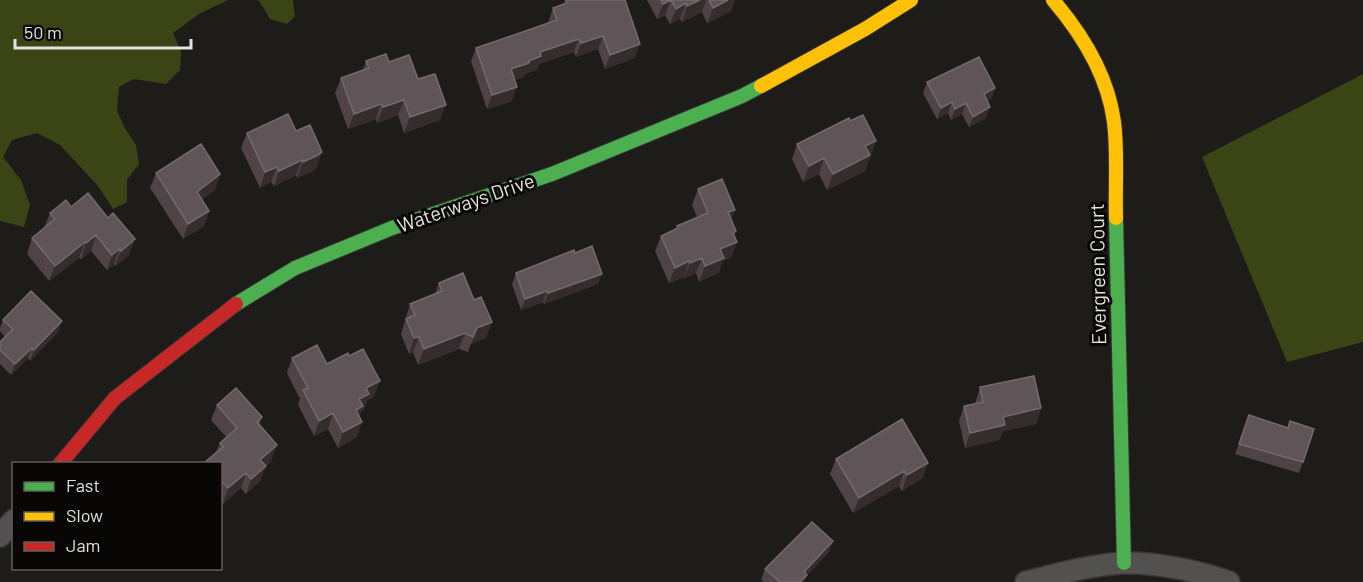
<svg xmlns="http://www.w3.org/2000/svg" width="1363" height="582" viewBox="0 0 1363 582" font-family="Barlow,sans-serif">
<rect width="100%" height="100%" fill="#1e1c19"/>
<!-- green -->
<path fill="#3a4414" d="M 0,0 L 228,0 L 199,14 L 173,33 L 181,52 L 180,70 L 166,84 L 134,79 L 119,87 L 117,111 L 125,128 L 136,145 L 139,164 L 127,180 L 127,202 L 113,209 L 98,186 L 60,145 L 37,133 L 12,140 L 3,157 L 21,180 L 30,205 L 24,227 L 0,221 Z
M 257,0 L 293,0 L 295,16 L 287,24 L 270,19 L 260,2 Z
M 1363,74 L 1363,342 L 1287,362 L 1202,157 Z"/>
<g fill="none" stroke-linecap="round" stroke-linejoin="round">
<!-- street casing -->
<g stroke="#373634" stroke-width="24">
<path id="street" d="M 0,536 L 14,520
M 1026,582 C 1058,574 1090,565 1123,563 C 1156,562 1198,571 1229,582"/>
</g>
<!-- fast casing -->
<g stroke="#373634" stroke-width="16">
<path id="fast" d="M 1116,218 L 1124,563
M 236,304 L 295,268 L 392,228 L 552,174 L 742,96 L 761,86"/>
</g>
<!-- slow casing -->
<g stroke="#373634" stroke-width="16">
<path id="slow" d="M 1053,0 C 1082,34 1108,76 1114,122 C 1118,153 1115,187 1116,218
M 761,86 L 865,29 L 911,0"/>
</g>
<!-- jam casing -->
<g stroke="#373634" stroke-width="16">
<path id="jam" d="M 60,464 L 115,398 L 236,304"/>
</g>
<!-- street -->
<use href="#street" stroke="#52514f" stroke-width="21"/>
<!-- fast -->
<use href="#fast" stroke="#4caf50" stroke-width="14"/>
<!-- slow -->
<use href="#slow" stroke="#ffc107" stroke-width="14"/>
<!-- jam -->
<use href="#jam" stroke="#c62828" stroke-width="14"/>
</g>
<!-- wall -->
<path fill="#4f4347" d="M 565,0 L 625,0 L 635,58 L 605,69 L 598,49 L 576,57 L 574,52 L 539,64 L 536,70 L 525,74 L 524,77 L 515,80 L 512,101 L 487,109 L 471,61 L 476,48 L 548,23 L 553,8 L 563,5 Z
M 647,0 L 735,0 L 731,11 L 707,23 L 702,12 L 682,22 L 680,19 L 670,24 L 665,15 L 657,19 Z
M 366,61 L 389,62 L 418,79 L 440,120 L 404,133 L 398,115 L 377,123 L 376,119 L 348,129 L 335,93 L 341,78 L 363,70 Z
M 927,82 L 995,88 L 991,99 L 987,101 L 990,107 L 986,118 L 969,127 L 962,114 L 951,120 L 948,113 L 937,119 L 923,93 Z
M 296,131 L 317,167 L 313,171 L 297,178 L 296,175 L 274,186 L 271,182 L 260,188 L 241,148 L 247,133 Z
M 797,144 L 870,156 L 865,171 L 827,190 L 819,174 L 803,182 L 792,159 Z
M 156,173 L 220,174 L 215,190 L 202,199 L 209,211 L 204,226 L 183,239 L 150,188 Z
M 698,189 L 731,219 L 736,231 L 734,237 L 737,242 L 731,257 L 723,261 L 718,273 L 699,282 L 696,273 L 684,278 L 684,277 L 669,283 L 655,251 L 661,236 L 676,229 L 677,226 L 697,217 L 692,205 Z
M 71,207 L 129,255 L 115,266 L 114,264 L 107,270 L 91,251 L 81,259 L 79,258 L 49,281 L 27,254 L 32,238 L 44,228 L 50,213 Z
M 575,253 L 598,284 L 544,304 L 543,302 L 521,310 L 512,284 L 516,273 Z
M 439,283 L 486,338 L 471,344 L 468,352 L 459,349 L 418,365 L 413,352 L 409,354 L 401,334 L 410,304 L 435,294 Z
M 3,320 L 58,332 L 30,361 L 28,358 L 11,375 L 0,364 L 0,342 L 5,337 L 0,331 L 0,328 Z
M 292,358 L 327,364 L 374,397 L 367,400 L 364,409 L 362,410 L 359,416 L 357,437 L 338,448 L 328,429 L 314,436 L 298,405 L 300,399 L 287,373 Z
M 980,387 L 1041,408 L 1036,424 L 1003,431 L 999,440 L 965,448 L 959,421 L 964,406 L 975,404 Z
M 217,405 L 262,417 L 259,425 L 271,461 L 266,466 L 260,481 L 246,494 L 241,488 L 223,504 L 220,501 L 220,464 L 204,464 L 205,462 L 216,452 L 220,443 L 226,437 L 211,420 Z
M 1249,415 L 1288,428 L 1314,429 L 1299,473 L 1235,454 Z
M 836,459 L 928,463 L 922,478 L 902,491 L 899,486 L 853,513 L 830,474 Z
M 833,541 L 829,552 L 806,576 L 804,582 L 764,582 L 761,580 L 765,569 Z"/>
<!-- shaded-wall -->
<path fill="#352c2e" d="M 671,0 L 665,15 L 657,19 L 663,4 Z
M 700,0 L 706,0 L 702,12 L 682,22 L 687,6 Z
M 728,0 L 735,0 L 731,11 L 707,23 L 713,8 Z
M 686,3 L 680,19 L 670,24 L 676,9 Z
M 603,36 L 598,49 L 576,57 L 581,43 Z
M 579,39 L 574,52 L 539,64 L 536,70 L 525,74 L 524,77 L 506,83 L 511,69 L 540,52 Z
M 640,44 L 635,58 L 605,69 L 610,55 Z
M 517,87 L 512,101 L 487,109 L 492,95 Z
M 995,88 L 991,99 L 980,105 L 984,94 Z
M 404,100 L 398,115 L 377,123 L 383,107 Z
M 952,102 L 948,113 L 937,119 L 941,108 Z
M 966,103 L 962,114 L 951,120 L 955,109 Z
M 381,104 L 376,119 L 348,129 L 354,114 Z
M 446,105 L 440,120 L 404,133 L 410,117 Z
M 990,107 L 986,118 L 969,127 L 973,117 Z
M 876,141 L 865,171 L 827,190 L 833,174 L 865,146 Z
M 322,152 L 317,167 L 313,171 L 297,178 L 303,162 Z
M 824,158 L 819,174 L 803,182 L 809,166 Z
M 302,160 L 296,175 L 274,186 L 279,171 Z
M 277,167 L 271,182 L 260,188 L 265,172 Z
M 220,174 L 215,190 L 191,207 L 197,192 Z
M 735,210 L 729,225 L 728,212 Z
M 209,211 L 204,226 L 183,239 L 188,224 Z
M 736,231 L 732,244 L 737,242 L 731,257 L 723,261 L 718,273 L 699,282 L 705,266 L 720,249 L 733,233 Z
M 96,235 L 91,251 L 81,259 L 86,243 Z
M 135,239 L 129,255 L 115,266 L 121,251 Z
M 85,242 L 79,258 L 49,281 L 55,266 Z
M 119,249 L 114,264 L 107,270 L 112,255 Z
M 702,258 L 696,273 L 684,278 L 690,263 Z
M 689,261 L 684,277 L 669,283 L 675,268 Z
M 602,274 L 598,284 L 544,304 L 548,293 Z
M 547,291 L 543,302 L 521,310 L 525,299 Z
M 62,321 L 58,332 L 30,361 L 34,350 Z
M 492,322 L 486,338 L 471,344 L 468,352 L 477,328 Z
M 465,333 L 459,349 L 418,365 L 424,349 Z
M 419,337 L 413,352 L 409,354 L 414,338 Z
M 32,348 L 28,358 L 11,375 L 15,364 Z
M 380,381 L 374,397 L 367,400 L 364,409 L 362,410 L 357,422 L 354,414 L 359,399 L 366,388 Z
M 1041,408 L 1036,424 L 1003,431 L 999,440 L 965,448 L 970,433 L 1003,417 Z
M 333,413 L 328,429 L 314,436 L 319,421 Z
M 362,422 L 357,437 L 338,448 L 343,432 Z
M 277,445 L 271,461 L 255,475 L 260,460 Z
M 928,463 L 922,478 L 902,491 L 907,475 Z
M 266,466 L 260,481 L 246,494 L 251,479 Z
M 904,471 L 899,486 L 853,513 L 859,498 Z
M 246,473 L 241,488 L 223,504 L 228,488 Z
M 833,541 L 829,552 L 806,576 L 804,582 L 800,582 L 804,572 Z"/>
<!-- building -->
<path fill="#5f5458" stroke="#746a6d" stroke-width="1.5" d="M 566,0 L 625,0 L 640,44 L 610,55 L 603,36 L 581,43 L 579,39 L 540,52 L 541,56 L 529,61 L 529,63 L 511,69 L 517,87 L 492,95 L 476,48 L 557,20 L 553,8 L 567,3 Z
M 661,0 L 671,0 L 663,4 Z
M 671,0 L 700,0 L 687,6 L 686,3 L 676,9 Z
M 709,0 L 728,0 L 713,8 Z
M 386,54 L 389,62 L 409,55 L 418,79 L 435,74 L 446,105 L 410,117 L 404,100 L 383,107 L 381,104 L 354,114 L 341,78 L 369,68 L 366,61 Z
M 979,57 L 995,88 L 984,94 L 990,107 L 973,117 L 966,103 L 955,109 L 952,102 L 941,108 L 927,82 Z
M 288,114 L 296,131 L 310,125 L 322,152 L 318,155 L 303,162 L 302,160 L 279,171 L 277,167 L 265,172 L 247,133 Z
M 863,115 L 876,141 L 865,146 L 870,155 L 833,174 L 824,158 L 809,166 L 797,144 L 849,118 L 850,121 Z
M 201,144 L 220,174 L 197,192 L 209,211 L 188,224 L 156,173 Z
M 722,179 L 735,210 L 728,212 L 736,231 L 733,233 L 737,242 L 720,249 L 724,258 L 705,266 L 702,258 L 690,263 L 689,261 L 675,268 L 661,236 L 678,228 L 677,226 L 708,213 L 698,189 Z
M 88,193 L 108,218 L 113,213 L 135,239 L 121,251 L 119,249 L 112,255 L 96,235 L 86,243 L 85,242 L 55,266 L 32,238 L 55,219 L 50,213 L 66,200 L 71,207 Z
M 592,246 L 602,274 L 548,293 L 547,291 L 525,299 L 516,273 L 574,250 L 575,253 Z
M 463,273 L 474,300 L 481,297 L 492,322 L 477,328 L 473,337 L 465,333 L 424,349 L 419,337 L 414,338 L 406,319 L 415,315 L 410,304 L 442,291 L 439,283 Z
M 31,291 L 62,321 L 34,350 L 32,348 L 15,364 L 0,350 L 0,342 L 13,329 L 3,320 Z
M 317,345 L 327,364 L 348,353 L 349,356 L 363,349 L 380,381 L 366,388 L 369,394 L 359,399 L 363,406 L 356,410 L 362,422 L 343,432 L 333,413 L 319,421 L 303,390 L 308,388 L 292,358 Z
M 1034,376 L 1041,408 L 1003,417 L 1005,425 L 970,433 L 964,406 L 983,402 L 980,387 Z
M 236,388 L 262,417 L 257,422 L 277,445 L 260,460 L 266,466 L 251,479 L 246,473 L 228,488 L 220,479 L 220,464 L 207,464 L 205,462 L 223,447 L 220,443 L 237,428 L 217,405 Z
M 1249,415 L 1288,428 L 1290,421 L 1314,429 L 1303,462 L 1239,444 Z
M 902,419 L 928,463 L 907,475 L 904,471 L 859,498 L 836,459 Z
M 812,522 L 833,541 L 804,572 L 807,575 L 800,582 L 780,582 L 765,569 Z"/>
<g text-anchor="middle" stroke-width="6" stroke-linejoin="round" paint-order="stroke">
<!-- street labels -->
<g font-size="20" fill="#e4e2de" stroke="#080705">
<text transform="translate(466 203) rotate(-19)" y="7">Waterways Drive</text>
<text transform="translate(1098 274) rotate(-91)" y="7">Evergreen Court</text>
</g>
</g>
<!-- legend -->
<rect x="12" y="462" width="210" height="108" fill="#080705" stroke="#605f5c" stroke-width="1.5"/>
<rect x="24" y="482" width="30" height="9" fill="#4caf50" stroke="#605f5c" stroke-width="1.5"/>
<text x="66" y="492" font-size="18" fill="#e4e2de">Fast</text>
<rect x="24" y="512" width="30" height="9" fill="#ffc107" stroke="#605f5c" stroke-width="1.5"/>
<text x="66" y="522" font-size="18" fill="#e4e2de">Slow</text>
<rect x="24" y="542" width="30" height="9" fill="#c62828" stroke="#605f5c" stroke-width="1.5"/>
<text x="66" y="552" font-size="18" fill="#e4e2de">Jam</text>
<!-- scale -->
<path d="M15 39v9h176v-9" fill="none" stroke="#e4e2de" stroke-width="3"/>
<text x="24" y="39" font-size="18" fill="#e4e2de" stroke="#080705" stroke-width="4.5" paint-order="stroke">50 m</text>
</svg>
